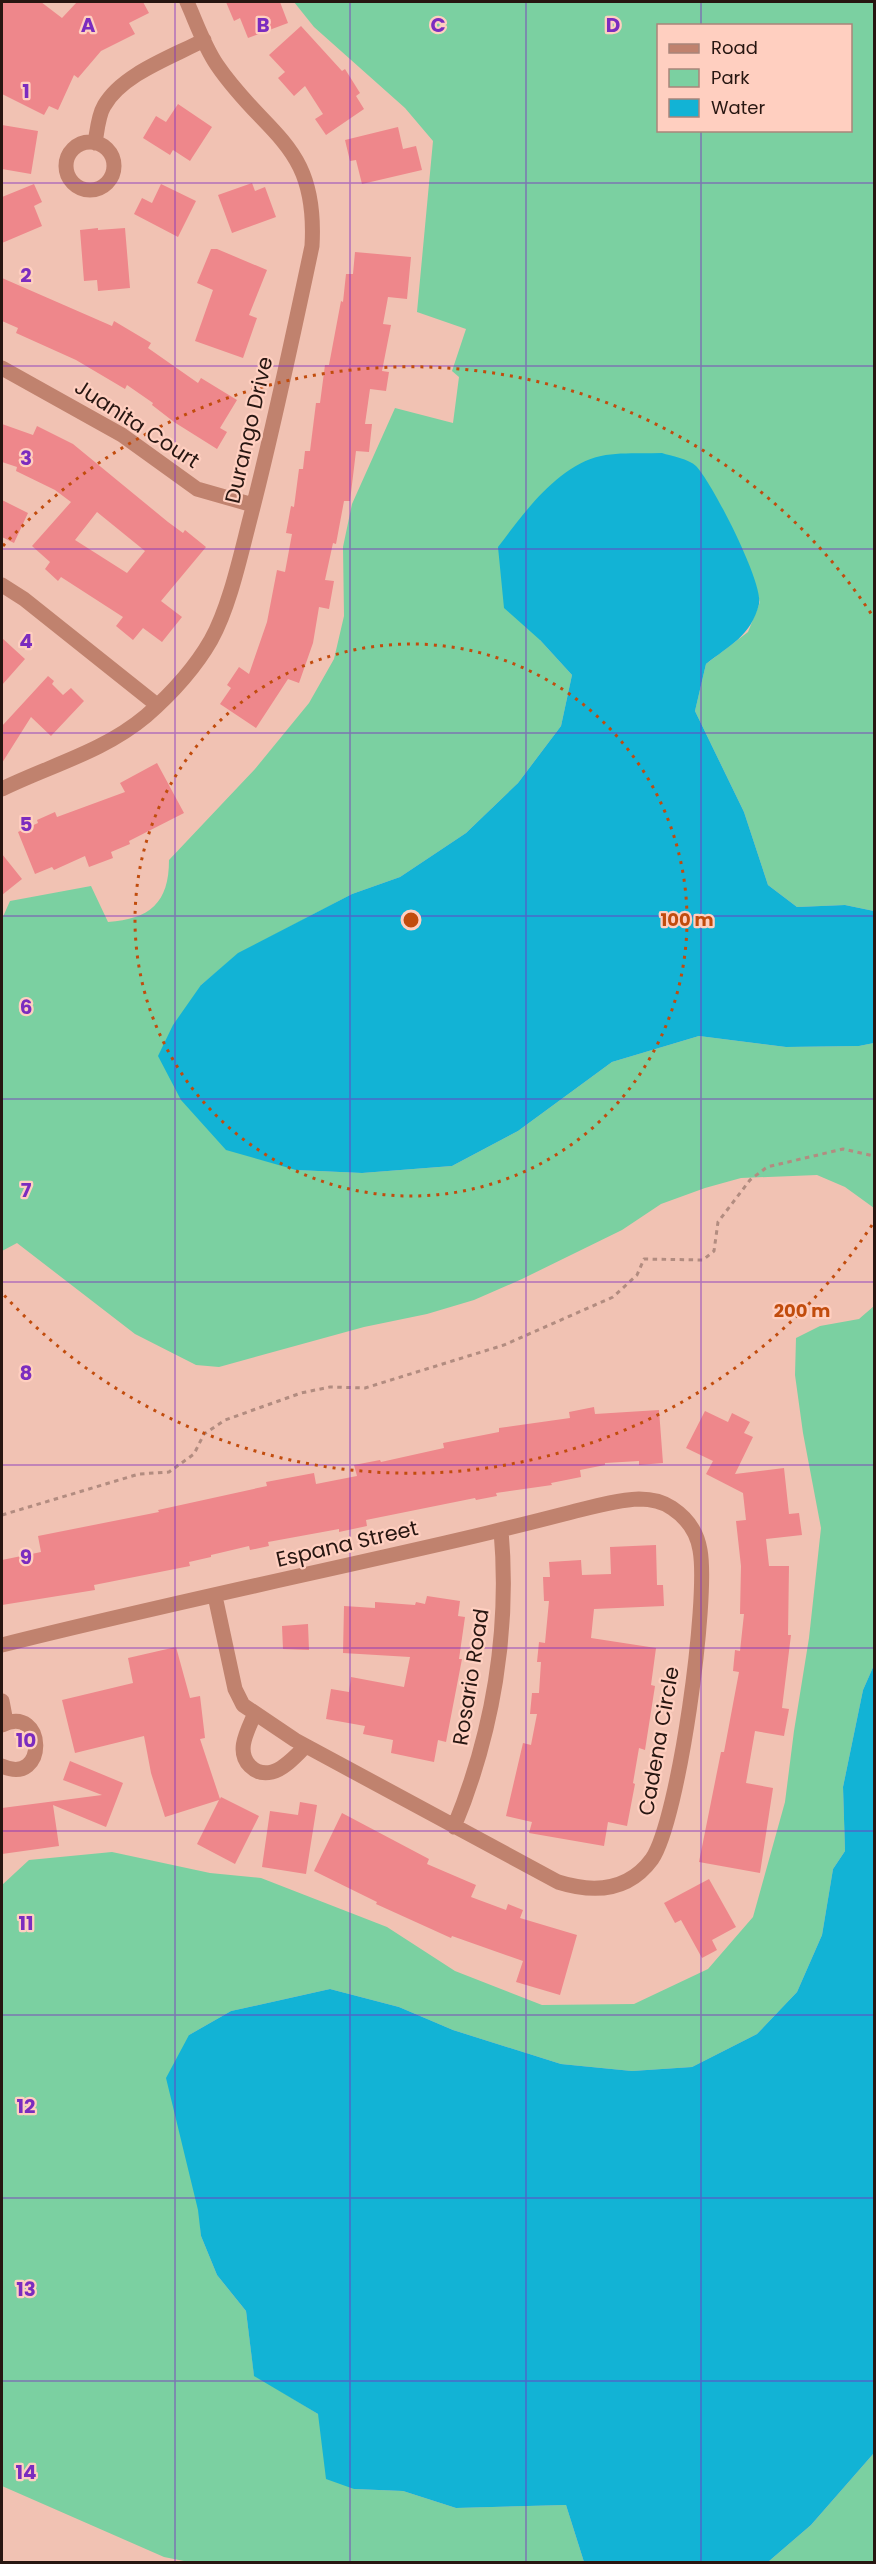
<svg xmlns="http://www.w3.org/2000/svg" width="876" height="2564" viewBox="0 0 876 2564" font-family="Poppins,sans-serif">
<rect width="100%" height="100%" fill="#f1c2b3"/>
<!-- green -->
<path fill="#7bd0a1" fill-rule="evenodd" d="M 294,2 L 874,2 L 874,911 L 845,905 L 797,907 L 768,885 L 744,812 L 695,711 L 706,664 L 748,632 L 760,602 L 747,560 L 540,640 L 572,675 L 561,726 L 518,783 L 466,833 L 400,877 L 352,894 L 238,954 L 201,985 L 296,1170 L 362,1173 L 452,1166 L 518,1131 L 612,1062 L 699,1036 L 786,1047 L 859,1046 L 874,1043 L 874,1208 L 845,1187 L 817,1175 L 741,1178 L 705,1188 L 661,1204 L 622,1230 L 522,1279 L 474,1300 L 427,1314 L 364,1327 L 219,1367 L 196,1365 L 135,1334 L 17,1243 L 2,1251 L 2,919 L 10,901 L 91,886 L 108,922 C 150,919 169,903 169,860 L 255,769 L 309,703 L 334,659 L 344,616 L 343,547 L 352,504 L 395,408 L 453,423 L 459,377 L 452,371 L 466,329 L 417,312 L 433,141 L 405,108 L 314,27 ZM 658,26 L 850,26 L 850,130 L 658,130 Z
M 874,1306 L 874,1665 L 863,1690 L 843,1787 L 845,1851 L 833,1869 L 822,1935 L 797,1992 L 757,2034 L 692,2067 L 632,2071 L 561,2064 L 453,2030 L 399,2007 L 330,1989 L 231,2011 L 189,2035 L 201,2236 L 217,2275 L 246,2311 L 254,2375 L 318,2414 L 354,2489 L 403,2491 L 456,2508 L 566,2505 L 584,2562 L 189,2562 L 164,2557 L 2,2486 L 2,1885 L 29,1860 L 112,1852 L 210,1873 L 261,1878 L 387,1927 L 455,1971 L 542,2005 L 634,2004 L 708,1969 L 753,1917 L 785,1802 L 794,1731 L 809,1638 L 821,1528 L 803,1433 L 795,1375 L 796,1338 L 820,1326 L 859,1319 Z
M 874,2453 L 874,2562 L 768,2562 L 811,2525 Z"/>
<!-- water -->
<path fill="#12b3d5" d="M 662,453 C 671,456 689,459 696,466 C 712,482 764,584 759,604 C 751,636 730,645 706,664 L 695,711 L 744,812 L 768,885 L 797,907 L 845,905 L 874,911 L 874,1043 L 859,1046 L 786,1047 L 699,1036 L 612,1062 L 518,1131 L 452,1166 L 362,1173 L 296,1170 L 226,1150 L 181,1100 L 158,1056 L 173,1025 L 201,985 L 238,953 L 352,894 L 400,877 L 466,833 L 518,783 L 561,726 L 572,675 L 540,640 L 504,608 L 498,547 C 523,514 558,465 601,456 C 620,452 642,454 662,453 Z
M 874,1665 L 874,2453 L 811,2525 L 768,2562 L 584,2562 L 566,2505 L 456,2508 L 403,2491 L 354,2489 L 326,2479 L 318,2414 L 254,2376 L 246,2311 L 217,2275 L 201,2236 L 198,2210 L 166,2078 L 189,2035 L 231,2011 L 330,1989 L 399,2007 L 453,2030 L 561,2064 L 632,2071 L 692,2067 L 757,2034 L 797,1992 L 822,1935 L 833,1869 L 845,1851 L 843,1787 L 863,1690 Z"/>
<!-- building -->
<path fill="#ee878b" fill-rule="evenodd" d="M 2,2 L 41,2 L 62,18 L 77,2 L 143,2 L 149,13 L 129,23 L 135,34 L 101,51 L 78,78 L 74,75 L 58,110 L 49,106 L 44,115 L 2,94 Z
M 226,2 L 280,2 L 288,23 L 248,38 L 240,18 L 234,21 Z
M 301,26 L 342,71 L 345,69 L 360,93 L 356,96 L 364,109 L 326,135 L 315,119 L 323,114 L 305,86 L 294,96 L 278,78 L 285,72 L 269,55 Z
M 178,104 L 212,127 L 190,161 L 173,150 L 170,155 L 143,138 L 156,116 L 166,122 Z
M 2,125 L 38,131 L 31,174 L 2,169 Z
M 398,127 L 403,149 L 416,146 L 422,170 L 362,184 L 356,160 L 350,161 L 345,140 Z
M 252,183 L 255,191 L 265,187 L 276,217 L 232,233 L 218,195 Z
M 34,184 L 42,202 L 34,206 L 42,226 L 2,243 L 2,197 Z
M 161,184 L 196,201 L 178,237 L 134,214 L 142,198 L 152,203 Z
M 98,228 L 98,230 L 125,228 L 130,288 L 98,291 L 97,280 L 84,281 L 80,230 Z
M 211,249 L 217,249 L 267,270 L 249,315 L 257,318 L 243,358 L 195,341 L 213,290 L 197,283 Z
M 355,252 L 411,257 L 407,299 L 388,297 L 383,324 L 391,325 L 382,371 L 389,372 L 386,391 L 370,389 L 365,424 L 372,424 L 369,452 L 356,451 L 350,501 L 344,501 L 336,544 L 333,543 L 325,580 L 334,581 L 329,609 L 319,607 L 313,643 L 299,683 L 288,679 L 256,728 L 220,704 L 231,688 L 227,685 L 239,667 L 249,674 L 267,622 L 277,570 L 285,572 L 292,534 L 286,533 L 291,506 L 294,507 L 299,469 L 303,469 L 305,451 L 310,451 L 316,403 L 320,403 L 325,365 L 329,365 L 341,301 L 343,302 L 346,274 L 353,274 Z
M 2,278 L 112,326 L 114,321 L 151,343 L 148,348 L 198,383 L 201,378 L 237,400 L 220,428 L 227,432 L 217,449 L 174,422 L 152,405 L 153,403 L 127,385 L 125,389 L 76,360 L 16,333 L 18,328 L 2,321 Z
M 2,424 L 33,435 L 37,426 L 73,444 L 168,522 L 183,533 L 185,530 L 206,547 L 161,601 L 182,617 L 162,642 L 143,628 L 133,640 L 116,626 L 123,617 L 61,577 L 58,581 L 45,569 L 50,562 L 32,546 L 71,502 L 55,490 L 16,471 L 17,467 L 2,462 ZM 97,512 L 145,551 L 127,573 L 75,540 Z
M 2,500 L 28,513 L 14,543 L 2,537 Z
M 2,638 L 25,659 L 2,685 Z
M 48,676 L 54,681 L 52,684 L 63,695 L 71,688 L 84,701 L 51,736 L 31,717 L 2,763 L 2,726 Z
M 157,763 L 184,813 L 129,841 L 130,844 L 111,852 L 113,858 L 89,867 L 85,856 L 54,870 L 52,867 L 35,874 L 18,832 L 38,823 L 37,820 L 55,812 L 57,817 L 125,792 L 120,783 Z
M 2,854 L 22,879 L 2,895 Z
M 594,1407 L 595,1414 L 659,1410 L 663,1463 L 639,1465 L 639,1461 L 605,1463 L 605,1465 L 580,1470 L 581,1477 L 551,1483 L 552,1485 L 496,1493 L 497,1496 L 476,1500 L 475,1498 L 366,1520 L 367,1526 L 339,1532 L 339,1529 L 268,1542 L 269,1546 L 250,1550 L 249,1546 L 211,1555 L 211,1557 L 189,1562 L 190,1566 L 94,1585 L 95,1590 L 2,1605 L 2,1560 L 41,1552 L 38,1536 L 159,1512 L 158,1510 L 267,1486 L 266,1482 L 314,1473 L 316,1484 L 357,1476 L 354,1465 L 380,1460 L 381,1462 L 444,1448 L 443,1443 L 499,1432 L 499,1428 L 570,1418 L 569,1412 Z
M 705,1411 L 728,1422 L 732,1413 L 750,1422 L 744,1433 L 753,1437 L 735,1474 L 784,1468 L 789,1514 L 799,1513 L 802,1535 L 766,1539 L 769,1566 L 789,1566 L 788,1635 L 791,1635 L 782,1708 L 789,1709 L 784,1736 L 755,1731 L 746,1783 L 773,1788 L 760,1873 L 699,1862 L 721,1752 L 724,1752 L 739,1672 L 733,1671 L 735,1650 L 740,1651 L 744,1614 L 740,1614 L 741,1566 L 736,1521 L 746,1520 L 743,1493 L 706,1474 L 713,1461 L 686,1448 Z
M 656,1545 L 657,1585 L 663,1585 L 664,1606 L 594,1609 L 591,1638 L 656,1648 L 651,1685 L 655,1686 L 645,1750 L 639,1748 L 633,1783 L 635,1784 L 627,1826 L 608,1822 L 604,1846 L 529,1833 L 532,1822 L 506,1816 L 523,1743 L 531,1745 L 537,1714 L 530,1714 L 532,1693 L 539,1693 L 541,1662 L 537,1662 L 539,1642 L 545,1643 L 549,1601 L 544,1601 L 543,1577 L 550,1577 L 549,1562 L 581,1560 L 582,1575 L 611,1574 L 610,1547 Z
M 427,1596 L 460,1601 L 458,1616 L 465,1617 L 459,1659 L 462,1659 L 446,1742 L 438,1740 L 434,1762 L 391,1753 L 393,1740 L 363,1734 L 365,1726 L 326,1719 L 331,1689 L 349,1692 L 351,1677 L 404,1687 L 410,1657 L 343,1653 L 344,1606 L 375,1608 L 375,1602 L 415,1605 L 416,1602 L 425,1604 Z
M 308,1624 L 309,1650 L 283,1649 L 282,1626 Z
M 176,1647 L 190,1698 L 200,1696 L 205,1738 L 200,1739 L 220,1799 L 221,1797 L 259,1816 L 235,1864 L 197,1844 L 219,1800 L 165,1817 L 151,1773 L 144,1736 L 75,1753 L 62,1700 L 133,1683 L 128,1658 Z
M 70,1761 L 123,1783 L 106,1827 L 53,1805 L 59,1846 L 2,1854 L 2,1808 L 102,1795 L 63,1780 Z
M 300,1802 L 317,1805 L 306,1874 L 262,1867 L 270,1811 L 298,1815 Z
M 342,1813 L 429,1859 L 427,1864 L 476,1885 L 471,1897 L 506,1910 L 508,1904 L 523,1910 L 520,1918 L 577,1935 L 560,1995 L 516,1982 L 523,1961 L 452,1936 L 451,1938 L 376,1904 L 377,1902 L 314,1871 Z
M 709,1879 L 736,1927 L 712,1940 L 717,1950 L 702,1958 L 681,1920 L 675,1923 L 664,1903 Z"/>
<g fill="none" stroke-linecap="round" stroke-linejoin="round">
<!-- path -->
<path stroke="#b28c80" stroke-width="3" stroke-dasharray="4.5 4.5" stroke-linecap="butt" d="M 2,1515 L 139,1474 L 169,1472 L 194,1454 L 204,1434 L 225,1420 L 301,1393 L 330,1387 L 365,1388 L 504,1345 L 613,1297 L 637,1275 L 644,1259 L 703,1260 L 714,1251 L 718,1222 L 750,1180 L 767,1167 L 843,1149 L 874,1156"/>
<!-- minor -->
<path stroke="#c0826e" stroke-width="15" d="M66 166a24 24 0 1 1 48 0a24 24 0 1 1-48 0Z
M 95,143 C 97,132 98,116 104,106 C 122,74 172,57 204,40
M 2,368 L 122,435 L 197,489 L 253,505
M 2,585 L 24,599 L 157,705
M 2,789 C 51,765 103,752 146,716 C 170,695 195,668 211,640 C 230,606 241,553 251,515 C 274,426 293,336 312,246 C 318,143 266,137 217,65 C 204,46 196,22 187,2
M 2,1645 C 149,1608 297,1577 445,1543 C 485,1534 525,1524 564,1514 C 589,1508 614,1500 639,1499 C 651,1499 662,1501 672,1508 C 687,1518 697,1532 700,1550 C 709,1599 679,1819 652,1859 C 628,1892 593,1893 558,1882 L 295,1740 L 243,1705 L 235,1689 L 215,1596
M 2,1701 L 6,1722
M 255,1713 C 248,1730 235,1751 250,1766 C 256,1772 264,1774 272,1772 C 285,1769 297,1754 306,1746
M 2,1725 C 46,1703 48,1787 2,1766
M 454,1827 C 493,1733 510,1631 501,1530"/>
</g>
<!-- grid -->
<path fill="none" stroke="#7b2cbf" stroke-width="1.5" stroke-opacity="0.55" d="M 175,2 L 175,2562M 350,2 L 350,2562M 526,2 L 526,2562M 701,2 L 701,26M 701,130 L 701,2562M 2,183 L 874,183M 2,366 L 874,366M 2,549 L 874,549M 2,733 L 874,733M 2,916 L 874,916M 2,1099 L 874,1099M 2,1282 L 874,1282M 2,1465 L 874,1465M 2,1648 L 874,1648M 2,1831 L 874,1831M 2,2015 L 874,2015M 2,2198 L 874,2198M 2,2381 L 874,2381"/>
<!-- distance rings -->
<g fill="none" stroke="#c14c0d" stroke-width="3" stroke-dasharray="3 6">
<circle cx="411" cy="920" r="276"/>
<path d="M872 1225A553 553 0 0 1 3 1294M3 546A553 553 0 0 1 872 615"/>
</g>
<g text-anchor="middle" stroke-width="4.5" stroke-linejoin="round" paint-order="stroke">
<!-- street labels -->
<g font-size="21" fill="#271611" stroke="#ffcfc0">
<text transform="translate(137 424) rotate(33)" y="7">Juanita Court</text>
<text transform="translate(249 430) rotate(-77)" y="7">Durango Drive</text>
<text transform="translate(347 1544) rotate(-13)" y="7">Espana Street</text>
<text transform="translate(471 1677) rotate(-81)" y="7">Rosario Road</text>
<text transform="translate(659 1741) rotate(-80)" y="7">Cadena Circle</text>
</g>
</g>
<g font-size="20" text-anchor="middle" font-weight="bold" fill="#7b2cbf" stroke="#ffcfc0" stroke-width="4.5" stroke-linejoin="round" paint-order="stroke">
<text x="88" y="32">A</text>
<text x="263" y="32">B</text>
<text x="438" y="32">C</text>
<text x="613" y="32">D</text>
<text x="26" y="98">1</text>
<text x="26" y="282">2</text>
<text x="26" y="465">3</text>
<text x="26" y="648">4</text>
<text x="26" y="831">5</text>
<text x="26" y="1014">6</text>
<text x="26" y="1197">7</text>
<text x="26" y="1380">8</text>
<text x="26" y="1564">9</text>
<text x="26" y="1747">10</text>
<text x="26" y="1930">11</text>
<text x="26" y="2113">12</text>
<text x="26" y="2296">13</text>
<text x="26" y="2479">14</text>
</g>
<circle cx="411" cy="920" r="9" fill="#c14c0d" stroke="#ffcfc0" stroke-width="3"/>
<g font-size="18" text-anchor="middle" font-weight="bold" fill="#c14c0d" stroke="#ffcfc0" stroke-width="4.5" stroke-linejoin="round" paint-order="stroke">
<text x="687" y="926">100 m</text>
<text x="802" y="1317">200 m</text>
</g>
<!-- border -->
<rect width="876" height="2564" fill="none" stroke="#271611" stroke-width="6"/>
<!-- legend -->
<rect x="657" y="24" width="195" height="108" fill="#ffcfc0" stroke="#a9857a" stroke-width="1.5"/>
<rect x="669" y="44" width="30" height="9" fill="#c0826e" stroke="#a9857a" stroke-width="1.5"/>
<text x="711" y="54" font-size="18" fill="#271611">Road</text>
<rect x="669" y="69" width="30" height="18" fill="#7bd0a1" stroke="#a9857a" stroke-width="1.5"/>
<text x="711" y="84" font-size="18" fill="#271611">Park</text>
<rect x="669" y="99" width="30" height="18" fill="#12b3d5" stroke="#a9857a" stroke-width="1.5"/>
<text x="711" y="114" font-size="18" fill="#271611">Water</text>
</svg>
